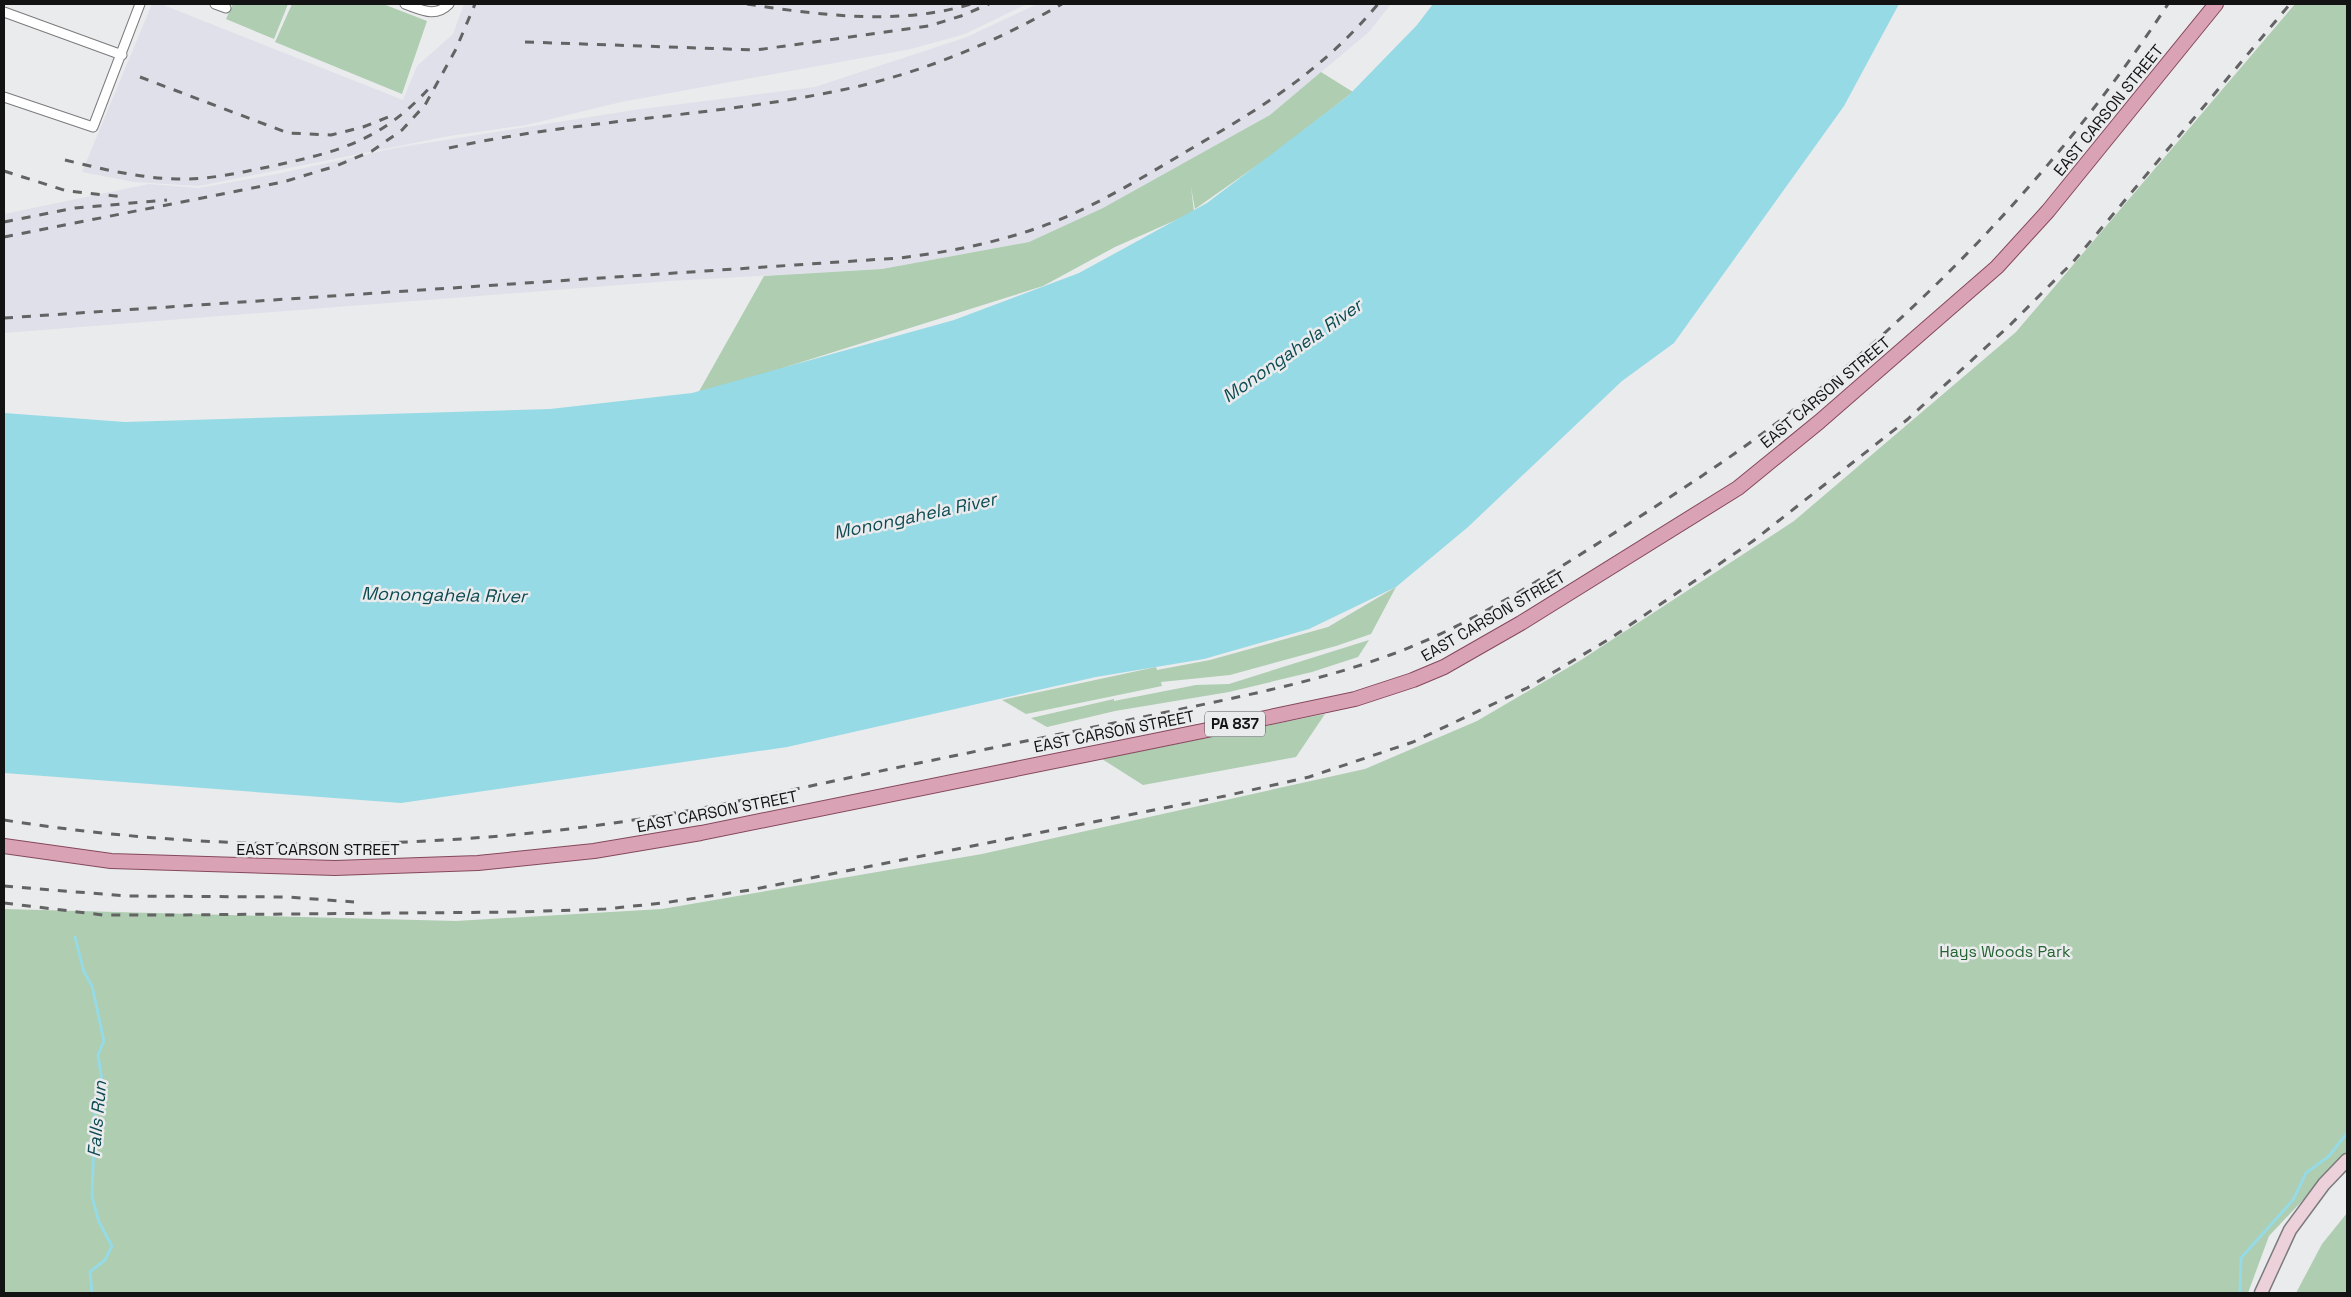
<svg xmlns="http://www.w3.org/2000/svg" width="2351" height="1297" viewBox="0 0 2351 1297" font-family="'Space Grotesk',sans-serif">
<rect width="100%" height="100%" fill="#eaebed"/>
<!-- built -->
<path fill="#dfe0ea" d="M 152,4 L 161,4 L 403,100 L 417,66 L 453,34 L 464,4 L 1027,4 L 965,34 L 911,49 L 621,102 L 526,125 L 449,136 L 199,186 L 134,182 L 82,172 Z
M 1037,4 L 1391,4 L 1369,32 L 1270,115 L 1129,197 L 1029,242 L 882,269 L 670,281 L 4,333 L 4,214 L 149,184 L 198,188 L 277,174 L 395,148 L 634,110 L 815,87 L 967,37 Z"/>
<!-- green -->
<path fill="#aecdb1" d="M 233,4 L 288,4 L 274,39 L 226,19 Z
M 292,4 L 383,4 L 427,21 L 402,94 L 275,42 Z
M 2295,4 L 2347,4 L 2347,1153 L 2269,1236 L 2248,1293 L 4,1293 L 4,909 L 456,921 L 662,909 L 982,854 L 1365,769 L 1477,721 L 1581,660 L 1794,521 L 2016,332 Z
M 1321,72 L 1353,92 L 1276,152 L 1195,209 L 1191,187 L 1194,212 L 1115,247 L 1043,286 L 697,395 L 764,276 L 882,269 L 1029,242 L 1103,208 L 1270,115 Z
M 1396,587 L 1371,634 L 1336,646 L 1230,675 L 1161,682 L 1162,686 L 1026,714 L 1002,700 L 1156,667 L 1157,670 L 1210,660 L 1328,627 Z
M 1369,640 L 1358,657 L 1312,672 L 1229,692 L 1115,711 L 1047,727 L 1031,718 L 1114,699 L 1114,701 L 1196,685 L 1229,684 Z
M 1325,714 L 1296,757 L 1143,785 L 1102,759 Z
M 2347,1213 L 2347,1293 L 2296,1293 L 2322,1244 Z"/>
<!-- water -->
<path fill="#96dae5" d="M 1433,4 L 1899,4 L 1844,106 L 1674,343 L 1622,381 L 1468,527 L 1396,587 L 1309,629 L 1204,659 L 1096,677 L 787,747 L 401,803 L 4,773 L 4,413 L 125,422 L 550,409 L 692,393 L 954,320 L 1079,273 L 1207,203 L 1348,96 L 1417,25 Z"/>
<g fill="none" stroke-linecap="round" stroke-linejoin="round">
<!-- stream -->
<path stroke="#96dae5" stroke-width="3" d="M 75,937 L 84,972 L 92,986 L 104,1041 L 98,1055 L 103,1088 L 95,1109 L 92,1197 L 99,1222 L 112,1246 L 105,1260 L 90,1272 L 92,1293
M 2240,1293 L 2241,1258 L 2293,1200 L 2306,1173 L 2329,1156 L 2347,1133"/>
<!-- minor casing -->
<g stroke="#7b7b7d" stroke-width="11">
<path id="minor" d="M 215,4 L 226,8
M 405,4 C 422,10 435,18 449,4
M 4,12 L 122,55
M 4,97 L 93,127 L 140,4"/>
</g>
<!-- secondary casing -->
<g stroke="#7b7b7d" stroke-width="15">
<path id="secondary" d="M 2261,1293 L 2290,1230 L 2324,1184 L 2347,1160"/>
</g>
<!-- primary casing -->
<g stroke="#85485c" stroke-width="16">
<path id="primary" d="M 4,846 L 111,861 L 335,868 L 478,863 L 594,851 L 701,833 L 1237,724 L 1355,699 L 1413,680 L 1444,667 L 1521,623 L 1738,488 L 1819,422 L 1997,267 L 2048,211 L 2216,4"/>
</g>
<!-- minor -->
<use href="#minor" stroke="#fff" stroke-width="9"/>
<!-- secondary -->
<use href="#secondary" stroke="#edd1da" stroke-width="12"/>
<!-- primary -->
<use href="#primary" stroke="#daa3b5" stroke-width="14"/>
<!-- rail -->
<path stroke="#636364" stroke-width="3" stroke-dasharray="9 9" stroke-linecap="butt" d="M 747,4 C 819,15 899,26 971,4
M 525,42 L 756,50 L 929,26 L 961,16 L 989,4
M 140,77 L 288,133 L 331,135 L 363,127 L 391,116
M 449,148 C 585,118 724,117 860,86 C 931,69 999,40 1062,4
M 65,160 C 102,169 139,178 177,179 C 208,180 238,173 268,167 C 337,152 381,142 431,86
M 4,171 L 67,191 L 125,197
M 4,222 L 75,208 L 167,200
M 4,237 L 283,182 L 336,166 L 372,151 L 402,130 L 425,105 L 456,49 L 475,4
M 4,318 L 899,258 C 959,251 1020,238 1075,213 C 1116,194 1155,170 1194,147 C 1266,105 1324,69 1378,4
M 4,820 C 193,850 386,851 577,828 C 682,815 786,791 890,769 C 977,751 1065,733 1153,715 C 1233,698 1314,683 1390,655 C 1467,627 1536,582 1605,539 C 1667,499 1729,460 1787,415 C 1934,300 2066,160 2168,4
M 4,886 L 126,896 L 287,897 L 354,902
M 4,903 L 103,915 L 173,915 L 517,912 L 605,909 L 663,903 L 750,890 L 1225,796 L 1309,777 L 1413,742 L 1527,688 L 1611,638 L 1753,541 L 1908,419 L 2010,325 L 2073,262 L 2290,4"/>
</g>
<g text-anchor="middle" stroke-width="5" stroke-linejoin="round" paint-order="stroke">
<!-- shield labels -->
<rect fill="#eaebed" stroke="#545454" stroke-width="1" x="1205" y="711.5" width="60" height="25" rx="4"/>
<g font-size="15" font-weight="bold" fill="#131313">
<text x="1235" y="729">PA 837</text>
</g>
<!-- street labels -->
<g font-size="16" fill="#131313" stroke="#eaebed">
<text transform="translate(2108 110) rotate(-51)" y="6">EAST CARSON STREET</text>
<text transform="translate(1825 392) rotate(-40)" y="6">EAST CARSON STREET</text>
<text transform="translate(1493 616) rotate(-30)" y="6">EAST CARSON STREET</text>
<text transform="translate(1114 731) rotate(-11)" y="6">EAST CARSON STREET</text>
<text transform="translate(717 811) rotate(-11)" y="6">EAST CARSON STREET</text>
<text x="318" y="855">EAST CARSON STREET</text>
</g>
<!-- park labels -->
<g font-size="16" fill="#266333" stroke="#eaebed">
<text x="2005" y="957">Hays Woods Park</text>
</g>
<!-- water labels -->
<g font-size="18" font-style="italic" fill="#0d4b53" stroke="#eaebed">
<text transform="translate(1292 351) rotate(-35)" y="6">Monongahela River</text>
<text transform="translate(915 516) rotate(-12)" y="6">Monongahela River</text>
<text transform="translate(444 595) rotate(1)" y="6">Monongahela River</text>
<text transform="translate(97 1119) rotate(-85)" y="6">Falls Run</text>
</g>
</g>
<!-- border -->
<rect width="2351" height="1297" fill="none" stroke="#131313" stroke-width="10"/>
</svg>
